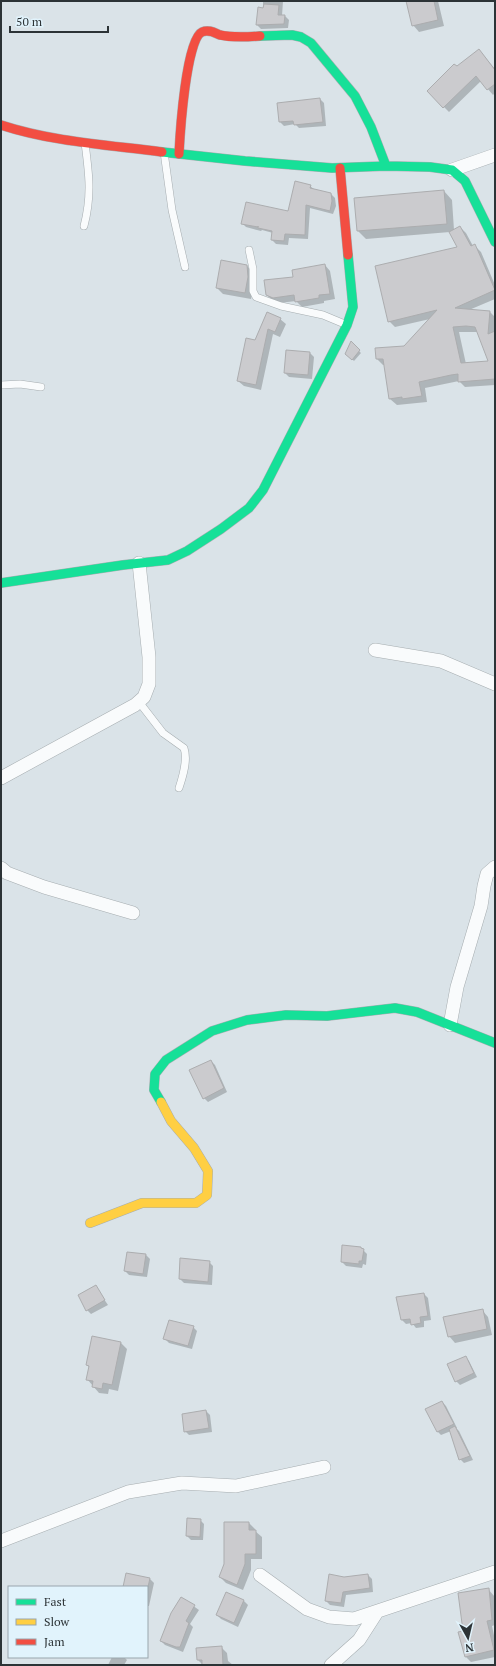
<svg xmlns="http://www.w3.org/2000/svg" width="496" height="1666" viewBox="0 0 496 1666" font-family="'PT Serif',serif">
<rect width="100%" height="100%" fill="#dae3e8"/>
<!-- shadow -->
<path fill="#0003" fill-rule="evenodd" d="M 263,1 L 283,1 L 282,16 L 285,16 L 289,20 L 288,28 L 261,29 L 257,25 L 259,8 L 263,9 Z
M 407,1 L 438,1 L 444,26 L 419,32 L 413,25 Z
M 479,50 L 495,69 L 495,93 L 493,95 L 481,81 L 449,112 L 428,91 Z
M 320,99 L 324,103 L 326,126 L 299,128 L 295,124 L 284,126 L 280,122 Z
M 310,186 L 315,190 L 331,194 L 335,198 L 336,206 L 333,214 L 310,208 L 308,239 L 289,238 L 288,245 L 276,244 L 272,240 L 273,233 L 262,230 L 261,231 L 246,227 L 242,223 L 289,213 Z
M 444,191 L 452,200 L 454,230 L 460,227 L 466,233 L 473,246 L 474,245 L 481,252 L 495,285 L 495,299 L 469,310 L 490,312 L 495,317 L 495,385 L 465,387 L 459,381 L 425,388 L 427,402 L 397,405 L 390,399 L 385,365 L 383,365 L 377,359 L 405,347 L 430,319 L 395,327 L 389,321 L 459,248 L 450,232 L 366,239 L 358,231 ZM 459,332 L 479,332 L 490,362 L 466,364 Z
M 325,265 L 330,271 L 335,299 L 324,301 L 324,303 L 302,307 L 296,301 L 279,303 L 273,301 L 267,295 L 294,278 Z
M 247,266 L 253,272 L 254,284 L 251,299 L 223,294 L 217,288 Z
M 267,313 L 280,319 L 286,324 L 280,337 L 273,334 L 261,390 L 244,386 L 238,381 Z
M 351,343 L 361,353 L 354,361 L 346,353 Z
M 310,353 L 314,357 L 312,379 L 289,377 L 285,373 Z
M 211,1061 L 215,1065 L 227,1092 L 208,1102 L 204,1098 Z
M 363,1250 L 367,1254 L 366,1265 L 363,1264 L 362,1268 L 346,1266 L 342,1262 Z
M 128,1253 L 146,1255 L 150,1259 L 147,1277 L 129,1275 L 125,1271 Z
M 209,1262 L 213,1266 L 212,1285 L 184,1283 L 180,1279 Z
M 95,1286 L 108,1305 L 91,1314 L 87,1310 Z
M 424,1294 L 428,1298 L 431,1320 L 424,1321 L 424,1327 L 416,1328 L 412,1323 L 406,1324 L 402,1320 L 398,1298 Z
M 482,1310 L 488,1317 L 492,1335 L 455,1343 L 449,1336 Z
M 193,1327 L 197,1331 L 192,1349 L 169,1343 L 165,1339 Z
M 93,1337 L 121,1343 L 127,1349 L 118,1391 L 109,1389 L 108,1394 L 99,1393 L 87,1379 L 90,1368 L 87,1365 Z
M 465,1357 L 469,1361 L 477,1377 L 460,1385 L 456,1381 Z
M 442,1402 L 446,1406 L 457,1428 L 456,1428 L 459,1431 L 473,1460 L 464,1463 L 460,1459 L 451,1431 L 441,1435 L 437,1431 Z
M 206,1411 L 210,1415 L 212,1432 L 189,1435 L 185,1431 Z
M 200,1520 L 204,1524 L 203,1540 L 191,1540 L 187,1536 Z
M 249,1523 L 255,1529 L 255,1531 L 262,1537 L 262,1559 L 251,1559 L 251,1570 L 243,1590 L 226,1583 L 220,1577 Z
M 368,1575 L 372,1579 L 373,1592 L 346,1595 L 344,1607 L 330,1605 L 326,1601 Z
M 150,1579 L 154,1583 L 149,1606 L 147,1606 L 147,1587 L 124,1587 Z
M 488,1589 L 495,1597 L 495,1625 L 492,1626 L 495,1640 L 495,1657 L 471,1662 L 466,1657 L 464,1631 Z
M 226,1594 L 244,1601 L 248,1605 L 238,1627 L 221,1619 L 217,1615 Z
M 182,1598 L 199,1610 L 190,1624 L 193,1627 L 183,1652 L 165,1645 L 161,1641 Z
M 221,1647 L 227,1653 L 228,1661 L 233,1665 L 203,1665 L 198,1660 Z
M 112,1657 L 124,1657 L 127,1660 L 124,1665 L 108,1665 Z"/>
<!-- building -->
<path fill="#cbcbce" stroke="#acadaf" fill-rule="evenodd" d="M 406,1 L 434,1 L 438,20 L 412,26 Z
M 264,4 L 279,5 L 278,15 L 285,15 L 284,24 L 256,25 L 258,7 L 263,8 Z
M 479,49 L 495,70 L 495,84 L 487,90 L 476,76 L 443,108 L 427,91 L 454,64 L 457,66 Z
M 320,98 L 323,122 L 294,125 L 293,121 L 279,122 L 277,103 Z
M 295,181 L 311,185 L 310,188 L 331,193 L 332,201 L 330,211 L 306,205 L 305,235 L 285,234 L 284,241 L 271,240 L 272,231 L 258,228 L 258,226 L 258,227 L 241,224 L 246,202 L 288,211 Z
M 444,190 L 447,224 L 357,231 L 354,198 Z
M 460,226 L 471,246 L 475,244 L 495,290 L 455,308 L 490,311 L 488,334 L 495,331 L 495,379 L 458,382 L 458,374 L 451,375 L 419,382 L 422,396 L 402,399 L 402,397 L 389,399 L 383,359 L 376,359 L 375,348 L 404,346 L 437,310 L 388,322 L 375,266 L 457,247 L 449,232 ZM 466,326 L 475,327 L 488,361 L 461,363 L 453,327 Z
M 221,260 L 247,265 L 248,277 L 245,293 L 216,288 Z
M 325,264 L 330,294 L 319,295 L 319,298 L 295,302 L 294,295 L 273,298 L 266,295 L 264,280 L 293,277 L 292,270 Z
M 267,312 L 281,318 L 275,332 L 268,329 L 256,385 L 237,381 L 246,338 L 255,340 Z
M 351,341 L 360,350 L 352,360 L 345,354 Z
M 286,350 L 310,352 L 308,375 L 284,373 Z
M 211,1060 L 224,1088 L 203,1099 L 189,1070 Z
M 342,1245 L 361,1247 L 361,1248 L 364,1249 L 362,1261 L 359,1261 L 359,1264 L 341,1262 Z
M 127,1252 L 146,1254 L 143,1274 L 124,1271 Z
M 180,1258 L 210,1261 L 208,1282 L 179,1279 Z
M 96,1285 L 105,1300 L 86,1311 L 78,1295 Z
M 424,1293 L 428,1316 L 420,1317 L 421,1323 L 411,1325 L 410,1319 L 401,1320 L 396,1297 Z
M 483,1309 L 487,1329 L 448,1337 L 443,1317 Z
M 169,1320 L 194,1326 L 188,1346 L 163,1339 Z
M 92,1336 L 121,1342 L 112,1385 L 103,1383 L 102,1389 L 92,1387 L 93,1381 L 86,1380 L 89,1366 L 86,1365 Z
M 466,1356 L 474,1373 L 455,1382 L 447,1364 Z
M 442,1401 L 454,1424 L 437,1432 L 425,1409 Z
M 206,1410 L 209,1428 L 184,1432 L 182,1414 Z
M 455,1426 L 470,1456 L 459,1460 L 449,1429 Z
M 187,1518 L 201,1519 L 200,1537 L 186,1536 Z
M 224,1522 L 249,1522 L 249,1530 L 256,1530 L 256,1554 L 245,1554 L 245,1564 L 237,1585 L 219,1577 L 224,1564 Z
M 126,1573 L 150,1578 L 148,1587 L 123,1587 Z
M 329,1574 L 344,1577 L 368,1574 L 370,1588 L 343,1592 L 341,1603 L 325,1601 Z
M 489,1588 L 492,1620 L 487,1621 L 494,1650 L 465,1657 L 458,1632 L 463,1631 L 458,1593 Z
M 226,1592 L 244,1600 L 234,1623 L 216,1615 Z
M 181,1597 L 195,1605 L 186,1621 L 189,1623 L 180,1647 L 176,1647 L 160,1641 L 171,1613 Z
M 222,1646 L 223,1665 L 202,1665 L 202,1660 L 197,1660 L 196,1648 Z"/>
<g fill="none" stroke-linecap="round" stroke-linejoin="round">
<!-- lane casing -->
<g stroke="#a6adb0" stroke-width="8">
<path id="lane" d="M 164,152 L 172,210 L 185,267
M 84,226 C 92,195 89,174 85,143
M 249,250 L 253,269 L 253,291 L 256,297 L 281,306 L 323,315 L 347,325
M 1,385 L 20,384 L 41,387
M 139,702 L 163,733 L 184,748 C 188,760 183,776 179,788"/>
</g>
<!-- street casing -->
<g stroke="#a6adb0" stroke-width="14">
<path id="street" d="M 452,170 L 495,155
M 375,650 L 441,661 L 495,684
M 1,778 L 135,705 L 144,697 L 149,684 L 149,657 L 139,563
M 1,868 L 7,873 L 44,887 L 133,913
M 450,1025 L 457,987 L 481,906 L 484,886 L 487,874 L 495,867
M 1,1541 L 128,1492 L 182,1483 L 236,1486 L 324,1467
M 260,1575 L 307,1609 L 329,1617 L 354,1619 L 495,1572
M 331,1665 L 359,1640 L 377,1612"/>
</g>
<!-- fast casing -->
<g stroke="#a6adb0" stroke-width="10">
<path id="fast" d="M 260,36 L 292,35 L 301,37 L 311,43 L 355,96 L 371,127 L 386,166
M 162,152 L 245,161 L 332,168 L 386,166 L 430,167 L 452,170 L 465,181 L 495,242
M 1,583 L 123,565 L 168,560 L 187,551 L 221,529 L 249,508 L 263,490 L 347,325 L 353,307 L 348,255
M 161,1102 L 154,1090 L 155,1074 L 166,1060 L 212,1031 L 247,1020 L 286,1015 L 327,1016 L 395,1008 L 417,1012 L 495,1043"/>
</g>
<!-- slow casing -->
<g stroke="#a6adb0" stroke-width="10">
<path id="slow" d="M 90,1223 L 142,1203 L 196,1203 L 207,1195 L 208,1171 L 194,1148 L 171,1121 L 161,1102"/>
</g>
<!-- jam casing -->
<g stroke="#a6adb0" stroke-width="10">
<path id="jam" d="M 1,125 C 53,142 109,145 162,152
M 179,154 C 180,134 186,39 202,32 C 209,29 215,33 220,35 C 233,38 247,37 260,36
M 340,168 L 348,255"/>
</g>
<!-- lane -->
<use href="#lane" stroke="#f9fbfc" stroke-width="7"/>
<!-- street -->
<use href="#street" stroke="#f9fbfc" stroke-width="13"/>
<!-- fast -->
<use href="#fast" stroke="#16e098" stroke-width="9"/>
<!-- slow -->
<use href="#slow" stroke="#ffcf43" stroke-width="9"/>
<!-- jam -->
<use href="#jam" stroke="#f24e42" stroke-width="9"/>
</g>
<!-- border -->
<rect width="496" height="1666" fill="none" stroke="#2c3336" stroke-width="4"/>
<!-- legend -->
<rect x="8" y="1586" width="140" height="72" fill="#e1f3fc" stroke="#99a6ad"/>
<rect x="16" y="1599" width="20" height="6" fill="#16e098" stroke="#99a6ad"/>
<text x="44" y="1606" font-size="12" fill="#2c3336">Fast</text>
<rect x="16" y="1619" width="20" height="6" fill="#ffcf43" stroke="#99a6ad"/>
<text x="44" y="1626" font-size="12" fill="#2c3336">Slow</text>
<rect x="16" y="1639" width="20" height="6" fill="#f24e42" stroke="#99a6ad"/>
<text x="44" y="1646" font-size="12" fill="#2c3336">Jam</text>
<!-- north arrow -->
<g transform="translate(468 1638) rotate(172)" stroke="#e1f3fc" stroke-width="3" paint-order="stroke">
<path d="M0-3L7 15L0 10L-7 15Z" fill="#2c3336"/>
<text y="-6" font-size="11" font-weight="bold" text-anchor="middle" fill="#2c3336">N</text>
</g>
<!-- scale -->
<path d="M10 26v6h98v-6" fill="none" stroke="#2c3336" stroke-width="2"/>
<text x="16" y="26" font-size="12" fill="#2c3336" stroke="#e1f3fc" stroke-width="3" paint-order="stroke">50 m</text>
</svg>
